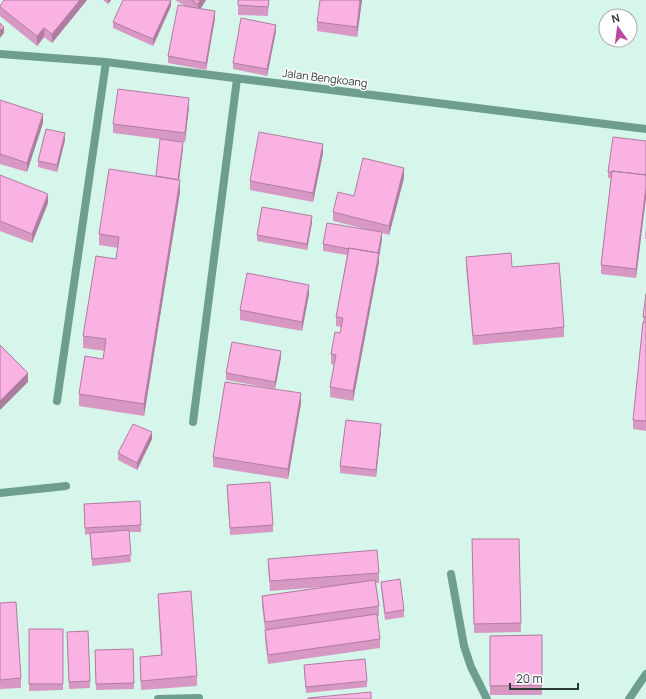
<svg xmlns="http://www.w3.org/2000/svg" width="646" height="699" viewBox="0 0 646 699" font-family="Manrope,sans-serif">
<rect width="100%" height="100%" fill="#d6f5eb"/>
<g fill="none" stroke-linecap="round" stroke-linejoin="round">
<!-- street -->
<path stroke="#6d9e8f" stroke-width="8" d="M 0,54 L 106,62 L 646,129
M 57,401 L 106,62
M 193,422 L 237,79
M 0,493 L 66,486
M 451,574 L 464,646 L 471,667 L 487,699
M 158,699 L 199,698
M 629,699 L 646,674"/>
</g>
<!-- wall -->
<path fill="#d799c3" d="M 4,0 L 87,0 L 52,43 L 44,37 L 37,46 L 0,16 L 0,6 Z
M 103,0 L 111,0 L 108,4 Z
M 175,0 L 206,0 L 200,9 L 215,18 L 206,70 L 168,63 L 168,56 L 185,6 Z
M 238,0 L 269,0 L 268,16 L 238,15 Z
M 362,0 L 357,37 L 317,31 L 317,22 Z
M 171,6 L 153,46 L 113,28 L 113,22 Z
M 276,31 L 267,76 L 233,69 L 233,63 Z
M 0,100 L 43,123 L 27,172 L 0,164 Z
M 189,107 L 185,142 L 183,142 L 183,148 L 179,180 L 180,192 L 144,416 L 79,406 L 79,394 L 103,359 L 105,351 L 83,348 L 83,336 L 116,259 L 118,248 L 99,245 L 99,234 L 156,176 L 160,139 L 113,133 L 113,124 Z
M 65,140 L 57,172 L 38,167 L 38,161 Z
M 646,141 L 646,197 L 636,278 L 601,274 L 601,265 L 611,178 L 608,178 L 608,172 Z
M 323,153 L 313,202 L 250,190 L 250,181 Z
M 0,175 L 48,203 L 32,243 L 0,231 Z
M 404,178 L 389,235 L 382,233 L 382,239 L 379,257 L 379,262 L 353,401 L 330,397 L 330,387 L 334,365 L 331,364 L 331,354 L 340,333 L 341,327 L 336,326 L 336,317 L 347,255 L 323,251 L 323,244 L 370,230 L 333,221 L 333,212 L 354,196 Z
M 312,222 L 307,250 L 257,241 L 257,235 Z
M 646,224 L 646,239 L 645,239 Z
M 466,257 L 512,267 L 564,327 L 564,337 L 473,345 L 466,266 Z
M 309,294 L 302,331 L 240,320 L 240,310 Z
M 646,294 L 646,431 L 633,429 L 633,420 Z
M 281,357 L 275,389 L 226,380 L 226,373 Z
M 301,403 L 288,479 L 213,467 L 213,457 Z
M 381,431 L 376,477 L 340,473 L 340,466 Z
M 152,439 L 137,470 L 118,460 L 118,453 Z
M 227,485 L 273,525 L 273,532 L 230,535 Z
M 84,504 L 141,525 L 141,532 L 129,532 L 131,562 L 92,566 L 90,534 L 85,535 Z
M 472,539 L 519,539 L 521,632 L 474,633 Z
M 268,559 L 379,573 L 379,583 L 376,583 L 379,606 L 379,616 L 377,616 L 380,639 L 380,648 L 268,664 L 265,639 L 265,630 L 262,605 L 262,596 L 324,587 L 270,591 L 268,568 Z
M 381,582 L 404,610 L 404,617 L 385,620 L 381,588 Z
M 158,594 L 197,676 L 197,686 L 141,690 L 140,666 L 140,657 L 161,655 L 158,603 Z
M 0,603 L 21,678 L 21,688 L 0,689 Z
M 29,629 L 63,629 L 63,690 L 29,691 Z
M 542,635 L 542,695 L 490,695 L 490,636 Z
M 67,639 L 90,681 L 90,688 L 69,689 Z
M 133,649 L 134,689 L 96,690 L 95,650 Z
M 304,665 L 367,681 L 367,687 L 306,693 L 304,672 Z"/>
<!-- shaded-wall -->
<path fill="#af7d9f" d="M 80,0 L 87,0 L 52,43 L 52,34 Z
M 108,0 L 111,0 L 108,4 Z
M 171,0 L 171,6 L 153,46 L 153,39 Z
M 200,0 L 206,0 L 198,13 L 198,4 Z
M 360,0 L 362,0 L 357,37 L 357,27 Z
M 215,11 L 215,18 L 206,70 L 206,63 Z
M 276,25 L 276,31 L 267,76 L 267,69 Z
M 4,27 L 4,33 L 0,38 L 0,31 Z
M 44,28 L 44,37 L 37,46 L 37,36 Z
M 189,98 L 189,107 L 185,142 L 185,133 Z
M 43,114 L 43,123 L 27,172 L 27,163 Z
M 65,133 L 65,140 L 57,172 L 57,165 Z
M 183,142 L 183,148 L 178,188 L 178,181 Z
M 323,144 L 323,153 L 313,202 L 313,193 Z
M 404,168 L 404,178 L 389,235 L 389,226 Z
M 180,180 L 180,192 L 144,416 L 144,404 Z
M 646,187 L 646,197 L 636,278 L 636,269 Z
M 48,194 L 48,203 L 32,243 L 32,234 Z
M 312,216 L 312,222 L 307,250 L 307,244 Z
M 382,232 L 382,239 L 379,257 L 379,262 L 353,401 L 353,391 Z
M 309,285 L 309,294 L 302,331 L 302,322 Z
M 281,351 L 281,357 L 275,389 L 275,382 Z
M 28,373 L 28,382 L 0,410 L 0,401 Z
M 301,393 L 301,403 L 288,479 L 288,469 Z
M 381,424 L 381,431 L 376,477 L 376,470 Z
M 152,432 L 152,439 L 137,470 L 137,463 Z"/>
<!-- building -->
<path fill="#fab2e3" stroke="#af7d9f" d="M 4,0 L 80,0 L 52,34 L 44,28 L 37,36 L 0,7 L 0,6 Z
M 123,0 L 171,0 L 153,39 L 113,22 Z
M 191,0 L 200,0 L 198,4 Z
M 238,0 L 269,0 L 268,7 L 238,5 Z
M 320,0 L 360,0 L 357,27 L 317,22 Z
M 178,5 L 215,11 L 206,63 L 168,56 Z
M 241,18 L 276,25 L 267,69 L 233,63 Z
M 0,23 L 4,27 L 0,31 Z
M 118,89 L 189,98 L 185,133 L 113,124 Z
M 0,100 L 43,114 L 27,163 L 0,154 Z
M 46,129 L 65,133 L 57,165 L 38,161 Z
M 259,132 L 323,144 L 313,193 L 250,181 Z
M 613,137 L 646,141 L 646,175 L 612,171 L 612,172 L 608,172 Z
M 160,139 L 183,142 L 178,180 L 156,176 Z
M 363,158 L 404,168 L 389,226 L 333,212 L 338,192 L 354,196 Z
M 109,169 L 180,180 L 144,404 L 79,394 L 85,356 L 103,359 L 106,339 L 83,336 L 96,256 L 116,259 L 119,237 L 99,234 Z
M 612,171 L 646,175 L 646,187 L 636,269 L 601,265 Z
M 0,175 L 48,194 L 32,234 L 0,221 Z
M 262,207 L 312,216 L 307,244 L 257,235 Z
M 327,223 L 382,232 L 378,253 L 349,248 L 349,249 L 323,244 Z
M 349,248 L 379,253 L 353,391 L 330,387 L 336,355 L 331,354 L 335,332 L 340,333 L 343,318 L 336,317 Z
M 511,253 L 512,267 L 559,263 L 564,327 L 473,336 L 466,257 Z
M 247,273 L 309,285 L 302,322 L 240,310 Z
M 646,294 L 646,317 L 643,317 Z
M 643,322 L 646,322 L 646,421 L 633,420 Z
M 232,342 L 281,351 L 275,382 L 226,373 Z
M 0,345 L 28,373 L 0,401 Z
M 225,382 L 301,393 L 288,469 L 213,457 Z
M 346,420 L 381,424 L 376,470 L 340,466 Z
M 133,424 L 152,432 L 137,463 L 118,453 Z
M 270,482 L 273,525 L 230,528 L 227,485 Z
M 140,501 L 141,525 L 85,528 L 84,504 Z
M 129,530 L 131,555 L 92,559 L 90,533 Z
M 472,539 L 519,539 L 521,623 L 474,624 Z
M 377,550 L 379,573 L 270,581 L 268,559 Z
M 400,579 L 404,610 L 385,613 L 381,582 Z
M 375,580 L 379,606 L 265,622 L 262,596 Z
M 191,591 L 197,676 L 141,681 L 140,657 L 162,655 L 158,594 Z
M 16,602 L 21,678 L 0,680 L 0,603 Z
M 377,614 L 380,639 L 268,655 L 265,630 Z
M 29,629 L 63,629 L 63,684 L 29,684 Z
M 88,631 L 90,681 L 69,682 L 67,632 Z
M 542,635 L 542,685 L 490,686 L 490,636 Z
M 133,649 L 134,683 L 96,684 L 95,650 Z
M 365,659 L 367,681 L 306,687 L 304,665 Z
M 371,692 L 371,699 L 308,699 L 308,698 Z"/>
<g text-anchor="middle" stroke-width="3" stroke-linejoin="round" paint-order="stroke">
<!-- street labels -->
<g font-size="11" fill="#2d3935" stroke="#fff">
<text transform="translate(325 78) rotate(7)" y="4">Jalan Bengkoang</text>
</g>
</g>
<!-- north arrow -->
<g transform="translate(618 28) rotate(346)"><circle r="19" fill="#ffffff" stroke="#abb0ae"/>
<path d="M0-3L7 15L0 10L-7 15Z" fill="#bc479f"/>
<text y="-6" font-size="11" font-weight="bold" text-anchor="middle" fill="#2d3935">N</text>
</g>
<!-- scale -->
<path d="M510 683v6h68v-6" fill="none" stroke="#2d3935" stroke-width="2"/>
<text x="516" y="683" font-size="12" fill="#2d3935" stroke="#ffffff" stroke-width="3" paint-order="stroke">20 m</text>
</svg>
